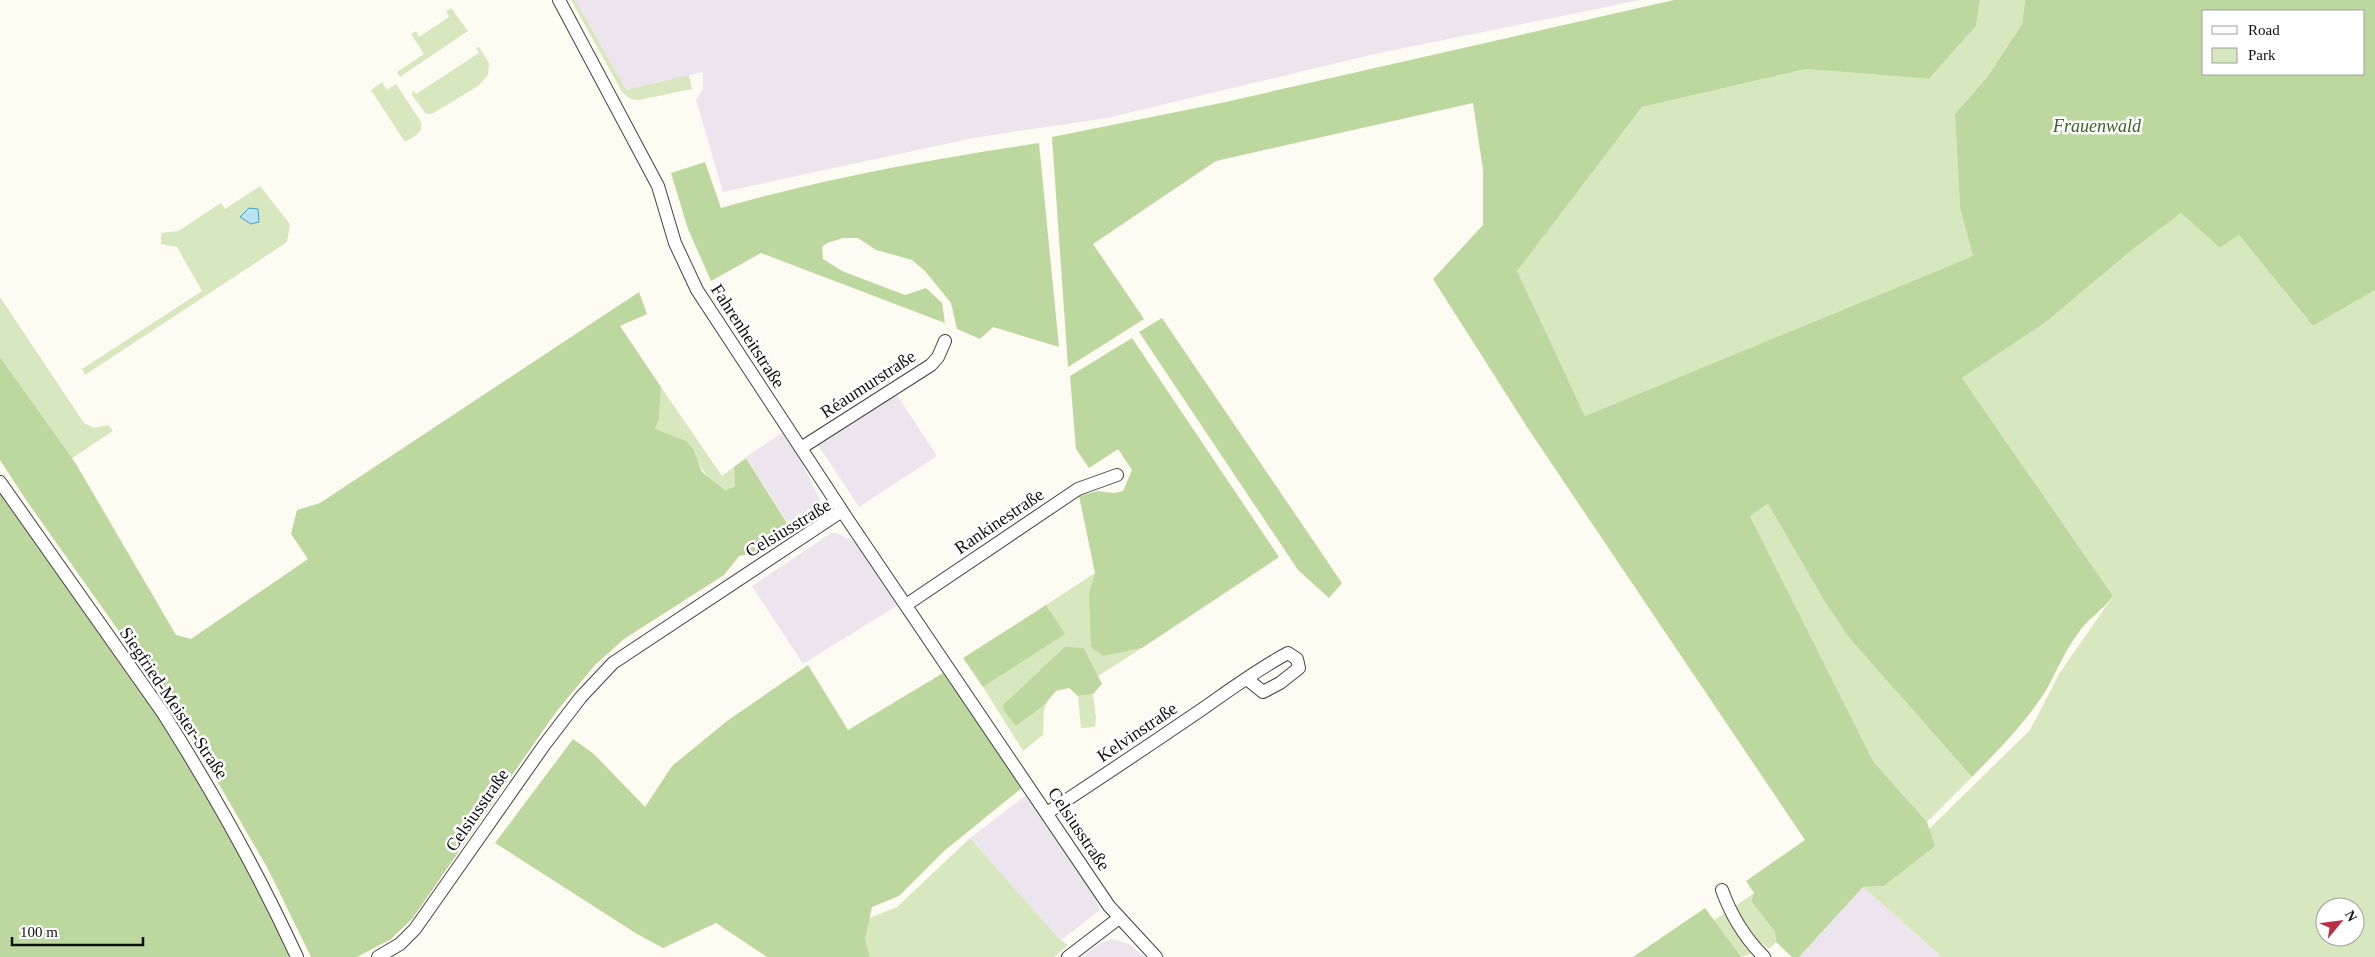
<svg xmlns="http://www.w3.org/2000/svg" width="2375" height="957" viewBox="0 0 2375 957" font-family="'Times New Roman',serif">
<rect width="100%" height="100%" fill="#fefbf3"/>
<!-- industrial -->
<path fill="#ece5ee" d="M 575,0 L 1641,0 L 1375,54 L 1107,118 L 973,138 L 723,192 L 696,100 L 703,89 L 703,72 L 626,91 Z
M 897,395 L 937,456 L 859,507 L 818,445 Z
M 782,433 L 800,459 L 821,502 L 815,513 L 793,531 L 746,457 Z
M 831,533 L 837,533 L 855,542 L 898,605 L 803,664 L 752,586 Z
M 1026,795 L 1094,895 L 1100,910 L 1060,941 L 970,838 Z
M 1863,887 L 1942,957 L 1799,957 Z
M 1112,939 L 1129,944 L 1145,957 L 1082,957 L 1099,944 Z"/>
<!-- green -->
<path fill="#d8e8be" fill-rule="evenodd" d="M 571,0 L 575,0 L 626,90 L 689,75 L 692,89 L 639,100 C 631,100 627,97 622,92 Z
M 1980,0 L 2025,0 L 2022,24 L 1988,76 L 1955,114 L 1960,208 L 1973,256 L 1585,416 L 1516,271 L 1642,107 L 1806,69 L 1929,79 L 1976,26 Z
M 451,8 L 468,31 L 400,77 L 397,72 L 424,54 L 411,34 L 416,31 L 419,37 L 449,17 L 446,11 Z
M 479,47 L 489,63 L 488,75 L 478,86 L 432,114 L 426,114 L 412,95 L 413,90 L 416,94 L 479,53 L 476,48 Z
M 382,82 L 387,90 L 396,84 L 421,122 C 424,133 413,137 405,142 L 371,90 Z
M 260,186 L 290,224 L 287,242 L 85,375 L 82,369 L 202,291 L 177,247 L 161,244 L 161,233 L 178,231 L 221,203 L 225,209 Z
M 2182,212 L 2220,248 L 2239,235 L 2313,326 L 2375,290 L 2375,957 L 1942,957 L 1863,887 L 1884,886 L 1934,846 L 1929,829 L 2030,730 L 2059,674 L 2113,596 L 1962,378 L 2046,322 L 2132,250 ZM 2325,907 L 2355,907 L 2355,937 L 2325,937 Z
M 0,297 L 84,423 L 94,428 L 108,425 L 113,431 L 71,459 L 0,357 Z
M 661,387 L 722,476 L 734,467 L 735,488 L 725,490 C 705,475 702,473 694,450 L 655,429 L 659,419 Z
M 1768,504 L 1825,602 L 1850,639 L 1972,777 L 1927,822 L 1873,761 L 1750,516 Z
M 1095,573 L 1089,592 L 1104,656 L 1142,648 L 1098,676 L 1084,648 L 1016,726 L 1049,699 L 1044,709 L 1043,735 L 1023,751 L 983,687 L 1064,634 L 1046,605 Z
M 1093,694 L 1096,717 L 1095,727 L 1081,728 L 1078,696 Z
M 970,838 L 1060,940 L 1068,945 L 1054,957 L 870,957 L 865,939 L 869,918 L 897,907 Z
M 1754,893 L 1751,901 L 1775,932 L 1776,942 L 1769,949 L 1755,939 L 1734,907 Z
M 1726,912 L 1754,953 L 1741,957 L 1713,921 Z"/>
<!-- forest -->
<path fill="#bdd89e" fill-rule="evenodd" d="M 1674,0 L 1980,0 L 1976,26 L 1929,79 L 1806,69 L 1642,107 L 1517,271 L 1585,416 L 1973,256 L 1960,208 L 1955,114 L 1988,76 L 2022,24 L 2025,0 L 2375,0 L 2375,290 L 2313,326 L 2239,235 L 2220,248 L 2181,213 L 2132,250 L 2046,322 L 1962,378 L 2113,596 C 2102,611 2087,619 2077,635 C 2065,651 2058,668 2049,685 C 2028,721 2000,748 1972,777 L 1850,639 L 1825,602 L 1768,504 L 1750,516 L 1873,761 L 1927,822 L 1935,846 L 1884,886 L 1863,887 L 1799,957 L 1792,957 L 1776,942 L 1775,932 L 1751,901 L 1754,893 L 1746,881 L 1805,840 L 1529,430 L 1433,279 L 1483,225 L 1483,170 L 1473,103 L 1216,161 L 1093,244 L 1144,319 L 1068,367 L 1052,137 L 1221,103 ZM 2204,11 L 2364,11 L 2364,74 L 2204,74 Z
M 1039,143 L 1059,347 L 993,327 L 980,339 L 957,329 L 951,303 L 925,271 L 912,260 L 876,250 L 858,238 L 843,238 L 827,243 L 822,247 L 823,259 L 842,271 L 905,295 L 926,288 L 942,303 L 945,323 L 761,253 L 711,281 L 688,229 L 671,173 L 705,162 L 721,208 C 825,178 932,159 1039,143 Z
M 639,292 L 647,314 L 620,326 L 661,387 L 659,419 L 655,429 L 686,441 L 694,450 L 702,472 L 725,490 L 735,487 L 734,467 L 746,458 L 792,531 L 758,552 L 739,556 L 724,575 L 624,639 L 595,665 L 556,712 L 412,919 L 391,939 L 357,957 L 311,957 L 268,869 L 199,750 L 140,661 L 26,500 L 0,460 L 0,357 L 76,464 L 176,635 L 191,639 L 308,559 L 291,534 L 297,510 L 320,503 Z
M 1162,318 L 1342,583 L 1329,598 L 1298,570 L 1139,332 Z
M 1132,338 L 1279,557 L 1142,648 L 1104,656 L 1091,647 L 1089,592 L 1095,573 L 1079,496 L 1097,491 L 1114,493 L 1123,491 L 1132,470 L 1118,449 L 1089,468 L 1076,449 L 1070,376 Z
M 0,491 L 185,755 L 295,957 L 0,957 Z
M 1046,605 L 1065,634 L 983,687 L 963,658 Z
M 1065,647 L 1084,648 L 1102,684 L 1093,694 L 1078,696 L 1069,688 L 1056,691 L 1043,706 L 1016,726 L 1004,711 L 1003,705 Z
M 808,665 L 848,730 L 943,673 L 1023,787 L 944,851 L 899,896 L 872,907 L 865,939 L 870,957 L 767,957 L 716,923 L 663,948 L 637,934 L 495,843 L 573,739 L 594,754 L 645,807 L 672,766 L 727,721 Z
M 1705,908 L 1741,957 L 1633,957 Z"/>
<!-- water -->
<path fill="#bae3f3" stroke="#459fc7" d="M 249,208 L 258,209 L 259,222 L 251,224 L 240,217 Z"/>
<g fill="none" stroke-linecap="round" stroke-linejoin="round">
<!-- minor casing -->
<g stroke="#434343" stroke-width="14">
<path id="minor" d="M 559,0 L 658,186 L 675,243 L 697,290 L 848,520 L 1109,906 L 1156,957
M 801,448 L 931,365 L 938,357 L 945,341
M 0,482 L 163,713 C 213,792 258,872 297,957
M 906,605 L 1078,489 L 1117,475
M 1047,813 L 1056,807 C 1103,776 1151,744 1198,712 C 1227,692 1256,670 1288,653 L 1297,659 L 1299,668 L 1280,683 L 1263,692 L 1247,679
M 1722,890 C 1731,915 1745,938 1764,957
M 378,957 L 400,944 L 415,929 L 545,744 L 581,697 L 613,663 L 842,511
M 1068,957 L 1119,918"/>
</g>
<!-- minor -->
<use href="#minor" stroke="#fff" stroke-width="12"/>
</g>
<g text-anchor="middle" stroke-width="5" stroke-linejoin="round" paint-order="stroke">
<!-- park labels -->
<g font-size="18" font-style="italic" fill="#376522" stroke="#fff">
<text x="2097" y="132">Frauenwald</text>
</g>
<!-- street labels -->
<g font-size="18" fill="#101010" stroke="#fff">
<text transform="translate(748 336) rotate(57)" y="6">Fahrenheitstraße</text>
<text transform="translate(868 384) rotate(-33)" y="6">Réaumurstraße</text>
<text transform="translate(999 521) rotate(-34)" y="6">Rankinestraße</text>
<text transform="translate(788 528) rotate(-31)" y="6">Celsiusstraße</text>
<text transform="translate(174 703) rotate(56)" y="6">Siegfried-Meister-Straße</text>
<text transform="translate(1137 732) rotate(-34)" y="6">Kelvinstraße</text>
<text transform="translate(477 810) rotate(-55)" y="6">Celsiusstraße</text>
<text transform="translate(1079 829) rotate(56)" y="6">Celsiusstraße</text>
</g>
</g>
<!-- legend -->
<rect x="2202" y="10" width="162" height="65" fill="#ffffff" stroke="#9f9f9f"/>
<rect x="2212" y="26" width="25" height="8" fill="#ffffff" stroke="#9f9f9f"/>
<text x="2248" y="35" font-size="15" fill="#101010">Road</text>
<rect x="2212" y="48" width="25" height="15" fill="#d8e8be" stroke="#9f9f9f"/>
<text x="2248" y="60" font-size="15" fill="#101010">Park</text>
<!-- north arrow -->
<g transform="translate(2340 922) rotate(61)"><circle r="24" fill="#ffffff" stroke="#9f9f9f"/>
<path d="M0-4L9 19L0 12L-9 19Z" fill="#ba2e42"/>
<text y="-8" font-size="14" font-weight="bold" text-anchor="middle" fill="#101010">N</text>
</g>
<!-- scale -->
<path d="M12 937v8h131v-8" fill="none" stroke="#101010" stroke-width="2.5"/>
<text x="20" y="937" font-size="15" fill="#101010" stroke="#ffffff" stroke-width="4" paint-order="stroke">100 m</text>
</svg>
